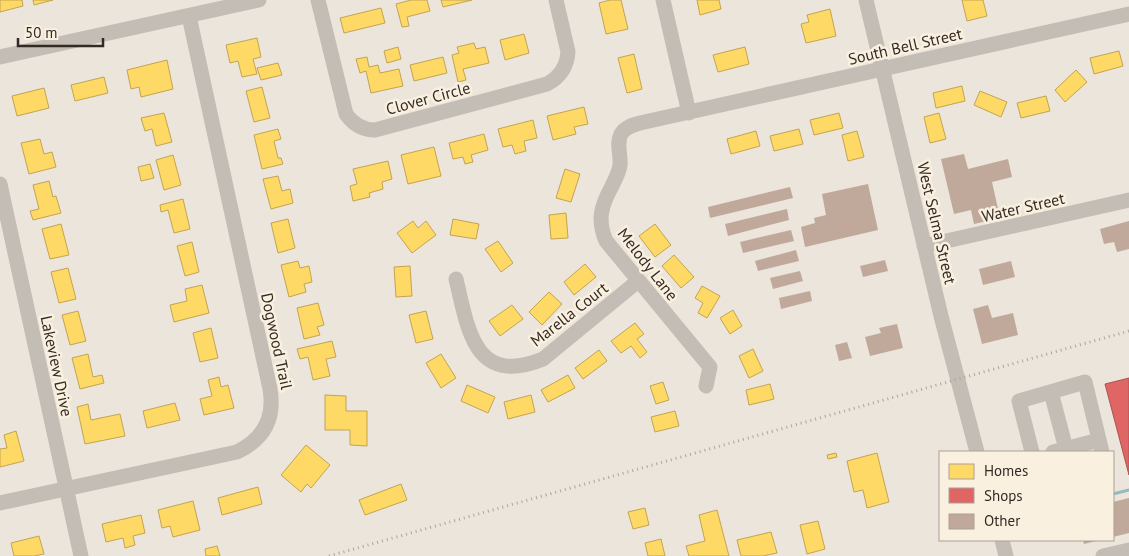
<svg xmlns="http://www.w3.org/2000/svg" width="1129" height="556" viewBox="0 0 1129 556" font-family="'PT Sans',sans-serif">
<rect width="100%" height="100%" fill="#ebe5db"/>
<!-- homes -->
<path fill="#ffd966" stroke="#c2a452" d="M 0,0 L 22,0 L 23,6 L 0,12 Z
M 33,0 L 53,0 L 34,5 Z
M 411,0 L 427,0 L 430,11 L 407,17 L 409,26 L 402,27 L 396,4 Z
M 441,0 L 472,0 L 443,7 Z
M 610,0 L 621,0 L 628,29 L 606,34 L 599,3 Z
M 697,0 L 719,0 L 721,9 L 700,15 Z
M 962,0 L 983,0 L 987,16 L 967,21 Z
M 381,8 L 385,23 L 344,33 L 340,18 Z
M 830,9 L 836,36 L 806,43 L 801,24 L 809,22 L 807,15 Z
M 524,34 L 529,53 L 505,60 L 500,40 Z
M 257,38 L 261,57 L 253,59 L 257,74 L 242,77 L 238,61 L 230,63 L 226,45 Z
M 474,43 L 476,49 L 485,47 L 489,63 L 463,69 L 466,80 L 458,82 L 452,55 L 459,53 L 457,47 Z
M 398,47 L 401,59 L 387,63 L 384,51 Z
M 745,47 L 749,64 L 718,72 L 713,55 Z
M 1119,51 L 1123,66 L 1094,74 L 1090,58 Z
M 634,54 L 642,89 L 627,93 L 618,58 Z
M 367,57 L 369,67 L 378,65 L 380,73 L 399,69 L 403,86 L 371,93 L 366,71 L 360,73 L 356,59 Z
M 443,57 L 447,73 L 414,81 L 410,65 Z
M 167,60 L 173,89 L 141,97 L 139,87 L 131,89 L 127,70 Z
M 278,63 L 282,75 L 261,80 L 257,68 Z
M 1076,70 L 1087,82 L 1065,102 L 1055,90 Z
M 104,77 L 108,93 L 75,101 L 71,85 Z
M 962,86 L 965,101 L 936,108 L 933,93 Z
M 262,87 L 270,118 L 254,122 L 246,91 Z
M 44,88 L 49,108 L 17,116 L 12,96 Z
M 980,91 L 1007,102 L 1001,117 L 974,105 Z
M 1046,96 L 1050,111 L 1021,118 L 1017,103 Z
M 584,107 L 588,124 L 574,127 L 576,134 L 553,140 L 547,116 Z
M 164,113 L 172,142 L 156,146 L 152,129 L 145,131 L 141,118 Z
M 839,113 L 843,128 L 814,135 L 810,120 Z
M 939,113 L 946,139 L 930,143 L 924,117 Z
M 533,120 L 537,138 L 524,141 L 526,151 L 515,154 L 512,145 L 503,147 L 498,129 Z
M 278,129 L 281,139 L 274,141 L 278,158 L 281,158 L 283,164 L 262,169 L 254,135 Z
M 799,129 L 803,144 L 774,151 L 770,136 Z
M 756,131 L 760,146 L 731,154 L 727,139 Z
M 857,131 L 864,157 L 848,161 L 842,135 Z
M 484,134 L 488,150 L 471,155 L 473,162 L 465,164 L 463,157 L 453,159 L 449,143 Z
M 40,139 L 44,154 L 52,152 L 56,167 L 29,174 L 21,143 Z
M 434,147 L 441,176 L 408,184 L 401,155 Z
M 173,155 L 181,185 L 164,190 L 156,160 Z
M 388,161 L 392,179 L 382,182 L 383,189 L 369,193 L 370,197 L 353,201 L 350,186 L 357,184 L 353,169 Z
M 150,164 L 154,178 L 141,181 L 138,167 Z
M 565,169 L 580,174 L 571,202 L 556,198 Z
M 278,176 L 282,191 L 290,189 L 293,203 L 271,209 L 263,179 Z
M 49,181 L 53,197 L 56,196 L 61,213 L 33,220 L 30,211 L 39,209 L 33,185 Z
M 183,199 L 190,229 L 174,233 L 168,210 L 161,212 L 160,205 Z
M 566,213 L 568,238 L 551,239 L 549,215 Z
M 288,219 L 295,248 L 278,253 L 271,223 Z
M 453,219 L 479,224 L 476,239 L 450,235 Z
M 413,221 L 418,228 L 426,221 L 436,235 L 412,253 L 397,233 Z
M 61,224 L 69,255 L 50,259 L 42,229 Z
M 655,224 L 671,245 L 655,257 L 639,236 Z
M 498,241 L 513,263 L 501,272 L 485,249 Z
M 192,242 L 199,272 L 185,276 L 177,246 Z
M 674,255 L 694,277 L 681,288 L 662,266 Z
M 298,261 L 300,268 L 309,266 L 312,282 L 304,284 L 306,292 L 289,297 L 281,265 Z
M 585,264 L 596,277 L 574,295 L 564,282 Z
M 410,266 L 412,296 L 396,297 L 394,267 Z
M 68,268 L 76,299 L 59,303 L 51,272 Z
M 202,285 L 209,313 L 174,322 L 170,305 L 187,301 L 185,289 Z
M 702,286 L 720,296 L 707,318 L 698,313 L 703,303 L 695,298 Z
M 549,292 L 562,304 L 542,325 L 529,312 Z
M 318,303 L 324,325 L 317,327 L 320,335 L 304,339 L 297,308 Z
M 512,305 L 523,319 L 500,336 L 489,321 Z
M 733,310 L 742,326 L 730,334 L 720,318 Z
M 78,311 L 86,341 L 70,345 L 62,315 Z
M 426,311 L 433,339 L 416,343 L 409,315 Z
M 635,323 L 644,334 L 637,339 L 647,352 L 640,358 L 631,346 L 621,353 L 611,341 Z
M 211,328 L 218,358 L 200,362 L 193,333 Z
M 332,341 L 336,357 L 326,359 L 330,376 L 313,380 L 308,357 L 300,359 L 297,349 Z
M 753,349 L 763,371 L 749,378 L 739,356 Z
M 599,350 L 607,361 L 583,379 L 575,368 Z
M 88,354 L 93,377 L 102,375 L 104,383 L 80,389 L 72,358 Z
M 441,354 L 456,378 L 441,388 L 426,363 Z
M 568,375 L 575,388 L 548,402 L 541,390 Z
M 219,377 L 221,387 L 228,385 L 234,408 L 204,415 L 200,399 L 212,396 L 208,380 Z
M 663,382 L 669,400 L 656,404 L 650,386 Z
M 770,384 L 774,399 L 749,405 L 746,390 Z
M 467,385 L 495,397 L 488,413 L 461,401 Z
M 325,395 L 346,396 L 346,411 L 367,411 L 367,446 L 350,445 L 350,430 L 325,430 Z
M 531,395 L 535,412 L 508,419 L 504,402 Z
M 175,403 L 180,420 L 147,428 L 143,411 Z
M 88,404 L 91,420 L 120,414 L 125,436 L 85,444 L 77,407 Z
M 675,411 L 679,426 L 655,432 L 651,417 Z
M 16,431 L 24,461 L 0,467 L 0,449 L 7,448 L 4,435 Z
M 306,445 L 330,465 L 311,488 L 307,484 L 301,492 L 281,475 Z
M 836,453 L 837,457 L 828,459 L 827,455 Z
M 877,453 L 889,502 L 867,508 L 863,490 L 854,492 L 847,461 Z
M 401,484 L 407,500 L 365,515 L 359,500 Z
M 258,487 L 262,504 L 222,515 L 218,498 Z
M 193,501 L 200,530 L 173,537 L 170,526 L 162,528 L 158,510 Z
M 645,508 L 649,525 L 633,529 L 628,512 Z
M 717,510 L 729,556 L 689,556 L 686,546 L 705,541 L 699,515 Z
M 141,515 L 145,533 L 133,536 L 135,545 L 125,548 L 123,538 L 106,542 L 102,524 Z
M 818,521 L 825,549 L 807,554 L 800,525 Z
M 771,532 L 777,553 L 763,556 L 741,556 L 737,540 Z
M 39,536 L 44,554 L 34,556 L 14,556 L 11,543 Z
M 661,539 L 665,556 L 648,556 L 645,543 Z
M 217,546 L 220,556 L 206,556 L 205,549 Z"/>
<!-- shops -->
<path fill="#e06666" stroke="#ac5452" d="M 1129,378 L 1129,475 L 1105,384 Z"/>
<g fill="none" stroke-linecap="round" stroke-linejoin="round">
<!-- stream -->
<path stroke="#96bbbe" stroke-width="3" d="M 1113,494 L 1129,490"/>
</g>
<!-- building -->
<path fill="#c0a99b" d="M 964,154 L 968,169 L 1008,159 L 1012,177 L 992,182 L 1000,218 L 974,224 L 971,210 L 954,214 L 941,159 Z
M 868,184 L 878,230 L 805,247 L 801,227 L 815,223 L 814,218 L 826,215 L 822,194 Z
M 790,187 L 793,198 L 710,218 L 708,207 Z
M 787,209 L 789,220 L 728,236 L 725,224 Z
M 1129,221 L 1129,249 L 1117,252 L 1114,242 L 1104,244 L 1100,229 Z
M 791,230 L 794,241 L 743,253 L 740,242 Z
M 796,250 L 799,261 L 758,271 L 755,261 Z
M 885,260 L 888,271 L 863,277 L 860,266 Z
M 1011,261 L 1015,277 L 983,285 L 979,269 Z
M 800,271 L 803,281 L 773,289 L 770,278 Z
M 810,291 L 812,301 L 781,309 L 779,298 Z
M 988,305 L 992,318 L 1013,313 L 1018,335 L 982,344 L 973,309 Z
M 897,324 L 903,348 L 870,356 L 865,337 L 881,333 L 879,328 Z
M 847,342 L 852,358 L 839,361 L 835,345 Z
M 1129,498 L 1129,533 L 1113,537 L 1113,502 Z
M 1083,540 L 1100,540 L 1084,544 Z"/>
<g fill="none" stroke-linecap="round" stroke-linejoin="round">
<!-- minor -->
<path stroke="#c3bdb5" stroke-width="15" d="M 318,0 L 346,114 C 353,124 362,130 375,130 L 547,84 C 560,77 567,67 568,52 L 556,0
M 663,0 L 689,113
M 866,0 L 941,316 L 977,452
M 0,57 L 259,0
M 0,184 L 81,556
M 924,246 L 1129,200
M 456,279 C 468,329 474,387 543,359 L 638,281
M 706,386 L 710,367 L 606,241 C 597,220 601,206 612,186 C 615,179 619,173 620,165 C 621,154 616,144 621,134 C 625,127 633,125 640,123 L 1129,14
M 1051,392 L 1066,449
M 1032,452 L 1019,401 L 1085,382 L 1102,452
M 1053,452 L 1099,440
M 0,503 L 237,452 C 264,439 275,418 270,389 L 189,16
M 1002,540 L 1006,556
M 1103,556 L 1129,550"/>
<!-- rail -->
<path stroke="#aba59f" stroke-width="3" stroke-dasharray="1 4" stroke-linecap="butt" d="M 329,556 L 1129,331"/>
</g>
<g text-anchor="middle" stroke-width="5" stroke-linejoin="round" paint-order="stroke">
<!-- street labels -->
<g font-size="16" fill="#342a24" stroke="#faf0e0">
<text transform="translate(905 46) rotate(-13)" y="6">South Bell Street</text>
<text transform="translate(428 98) rotate(-15)" y="6">Clover Circle</text>
<text transform="translate(1023 207) rotate(-13)" y="6">Water Street</text>
<text transform="translate(937 223) rotate(77)" y="6">West Selma Street</text>
<text transform="translate(648 264) rotate(52)" y="6">Melody Lane</text>
<text transform="translate(569 314) rotate(-38)" y="6">Marella Court</text>
<text transform="translate(277 341) rotate(78)" y="6">Dogwood Trail</text>
<text transform="translate(57 366) rotate(78)" y="6">Lakeview Drive</text>
</g>
</g>
<!-- legend -->
<rect x="939" y="451" width="175" height="90" fill="#faf0e0" stroke="#aba195"/>
<rect x="949" y="464" width="25" height="15" fill="#ffd966" stroke="#aba195"/>
<text x="984" y="476" font-size="15" fill="#342a24">Homes</text>
<rect x="949" y="488" width="25" height="15" fill="#e06666" stroke="#aba195"/>
<text x="984" y="501" font-size="15" fill="#342a24">Shops</text>
<rect x="949" y="514" width="25" height="15" fill="#c0a99b" stroke="#aba195"/>
<text x="984" y="526" font-size="15" fill="#342a24">Other</text>
<!-- scale -->
<path d="M18 38v8h85v-8" fill="none" stroke="#342a24" stroke-width="2.5"/>
<text x="25" y="38" font-size="15" fill="#342a24" stroke="#faf0e0" stroke-width="4" paint-order="stroke">50 m</text>
</svg>
